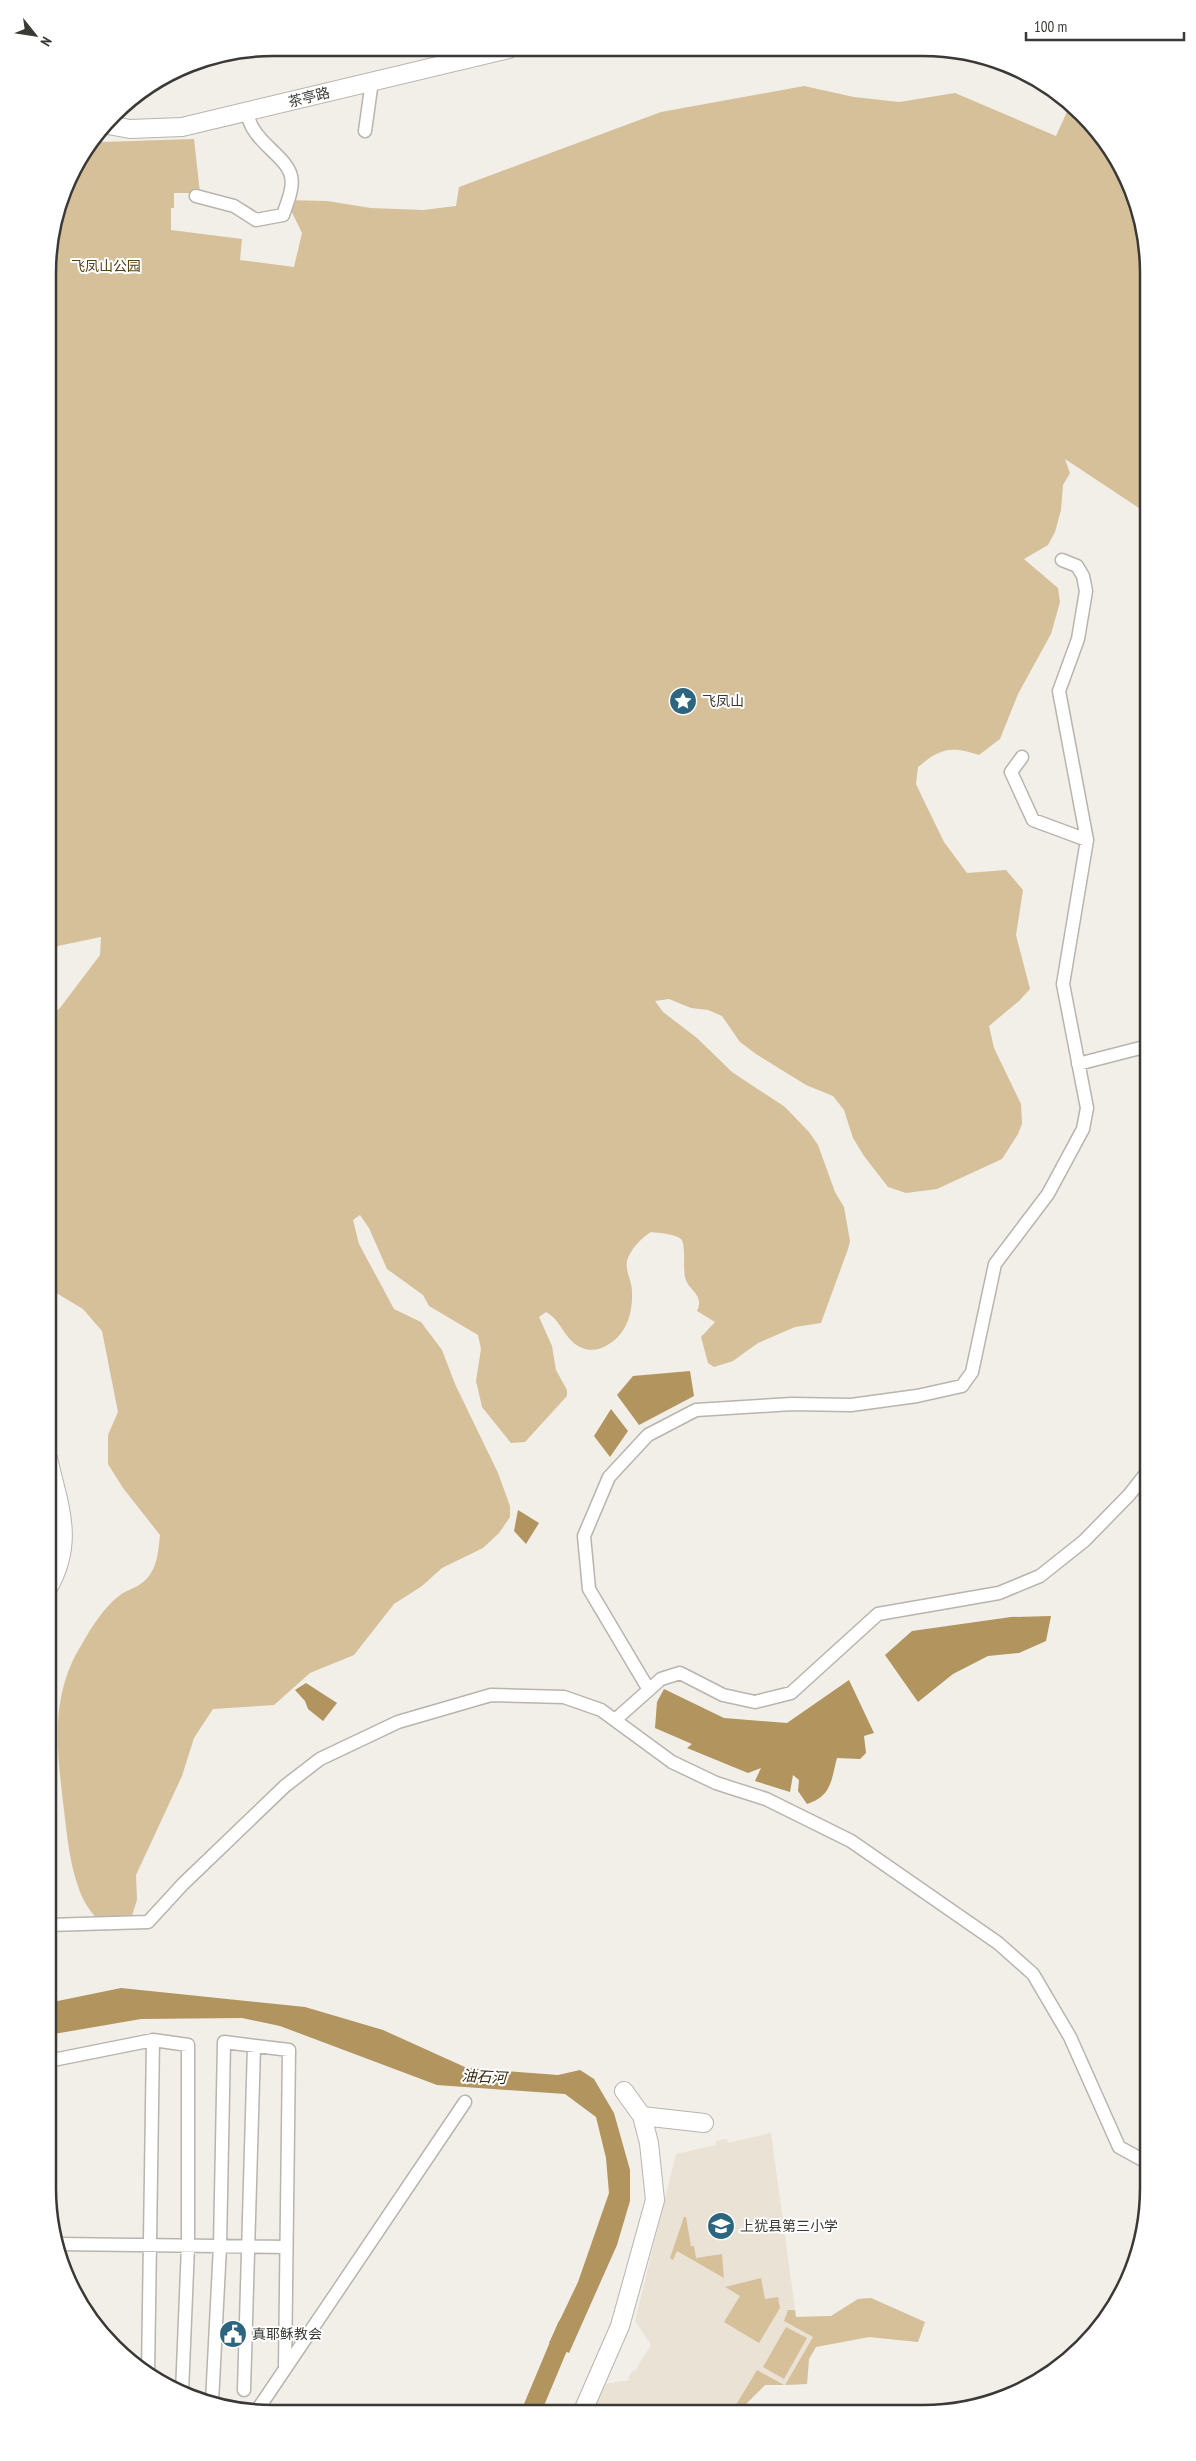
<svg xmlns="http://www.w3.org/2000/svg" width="1196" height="2461" viewBox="0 0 1196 2461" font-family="'PT Sans Narrow','Noto Sans SC',sans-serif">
<rect width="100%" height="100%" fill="#f2eee8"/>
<!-- built -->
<path fill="#eae2d4" d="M 771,2133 L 796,2317 L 831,2316 L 858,2299 L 871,2298 L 925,2322 L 918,2342 L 869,2337 L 816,2347 L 809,2359 L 807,2384 L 765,2385 L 737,2413 L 593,2413 L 605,2384 L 630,2380 L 628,2378 L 633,2370 L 635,2371 L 651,2345 L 635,2321 L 676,2154 L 716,2145 L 716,2141 L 727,2139 L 728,2143 Z"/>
<!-- green -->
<path fill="#d6c09a" d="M 804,86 L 854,97 L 899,102 L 955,93 L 1056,136 L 1071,103 L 1111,148 L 1137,201 L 1148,273 L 1148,514 L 1065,459 L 1070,473 L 1063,485 L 1061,510 L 1055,532 L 1048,545 L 1024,559 L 1058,588 L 1060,602 L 1051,634 L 1018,694 L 1000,739 L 979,755 C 950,746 941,748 918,767 L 916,784 L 926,805 L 944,842 L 967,873 L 1006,870 L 1023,890 L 1016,935 L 1030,989 L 1019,1001 L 989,1026 L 994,1048 L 1021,1104 L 1022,1124 L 1018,1134 L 1002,1159 L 937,1189 L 906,1193 L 888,1187 L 864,1156 L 853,1138 L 844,1110 L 833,1096 L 806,1085 L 756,1054 L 740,1042 L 722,1016 L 708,1010 L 691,1008 L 669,999 L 655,1001 L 663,1012 L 697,1038 L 732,1072 L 785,1107 L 809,1132 L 818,1145 L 835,1192 L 844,1207 L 850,1241 L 848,1249 L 821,1323 L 795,1327 L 758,1343 L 733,1361 L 714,1367 L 708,1363 L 701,1337 L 715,1322 L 697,1311 C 705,1294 688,1291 685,1277 C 683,1269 686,1244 681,1239 C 675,1234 659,1233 651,1232 C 641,1238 630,1250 627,1261 C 625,1271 632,1281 632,1291 C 633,1312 627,1333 609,1344 C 600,1350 591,1352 580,1347 C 565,1340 561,1320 546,1312 L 539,1317 L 552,1346 L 556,1370 L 567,1390 L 567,1396 L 525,1442 L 511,1443 L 482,1407 L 476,1381 L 481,1349 L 478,1335 L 429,1306 L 423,1295 L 387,1269 L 369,1228 L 360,1215 L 353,1220 L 359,1244 L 394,1309 L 421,1322 L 442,1350 L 455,1384 L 498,1473 L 510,1506 L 510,1517 L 499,1533 L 483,1548 L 442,1568 L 422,1586 L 394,1604 L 354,1655 L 310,1673 L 274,1705 L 213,1709 L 194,1738 L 182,1776 L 136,1875 L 137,1900 L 129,1925 L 106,1929 C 95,1917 84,1905 79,1889 C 70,1865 67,1836 64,1810 C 57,1752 49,1696 82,1644 C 91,1628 104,1607 119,1596 C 124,1591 133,1589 139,1585 C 157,1574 158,1554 160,1535 L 123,1488 L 108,1464 L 108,1435 L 118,1412 L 102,1331 L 83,1309 L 48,1288 L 48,1017 L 60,1008 L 100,955 L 101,937 L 48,948 L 48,258 L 71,173 L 96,140 L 101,142 L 194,139 L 200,193 L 174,193 L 174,208 L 171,208 L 171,230 L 242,239 L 240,260 L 294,267 L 302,233 L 286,200 L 327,201 L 371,208 L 423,210 L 456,206 L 459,187 L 661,112 Z
M 684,2217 L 686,2217 L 691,2246 L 694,2246 L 696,2258 L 722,2254 L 724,2278 L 677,2251 L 673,2260 L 670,2258 Z
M 761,2278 L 765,2299 L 778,2297 L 780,2308 L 759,2343 L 724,2322 L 740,2296 L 725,2287 Z
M 871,2298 L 925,2322 L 918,2342 L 869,2337 L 816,2347 L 809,2359 L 807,2384 L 785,2385 L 813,2337 L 784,2321 L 788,2310 L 795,2310 L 796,2317 L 831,2316 L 858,2299 Z
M 786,2327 L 807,2338 L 784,2379 L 763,2367 Z
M 757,2370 L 784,2385 L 765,2385 L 737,2413 L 731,2413 Z"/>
<!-- water -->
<path fill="#b1945e" d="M 690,1371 L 694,1396 L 639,1425 L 617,1395 L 633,1376 Z
M 611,1409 L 628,1431 L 610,1457 L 594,1436 Z
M 518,1510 L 539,1523 L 526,1544 L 514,1531 Z
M 1051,1616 L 1046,1641 L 1019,1653 L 988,1656 L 953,1674 L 918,1702 L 885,1655 L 912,1631 L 1011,1617 Z
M 849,1680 L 874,1733 L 864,1736 L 866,1753 L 860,1759 L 837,1758 C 831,1780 832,1796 807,1804 L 798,1791 L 799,1780 L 793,1775 L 790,1792 L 755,1781 L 761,1768 L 748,1773 L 687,1748 L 692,1744 L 655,1728 L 657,1702 L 664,1689 L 724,1718 L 787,1723 Z
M 306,1683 L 337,1703 L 323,1721 L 308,1709 L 305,1701 L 295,1690 Z
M 121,1988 L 305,2007 L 383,2030 L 467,2068 L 558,2075 L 580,2070 L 594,2079 L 614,2113 L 630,2170 L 630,2201 L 617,2245 L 569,2353 L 549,2343 L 578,2282 L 609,2193 L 606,2158 L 596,2117 L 565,2094 L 437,2085 L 280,2026 L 242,2018 L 141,2019 L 48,2035 L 48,2003 Z"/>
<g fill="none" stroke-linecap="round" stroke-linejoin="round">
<!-- river -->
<path stroke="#b1945e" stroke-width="19" d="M 531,2412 L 567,2326"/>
<!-- street casing -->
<g stroke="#b8b4ae" stroke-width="15">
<path id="street" d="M 365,131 L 372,81
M 196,196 L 234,206 L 256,220 L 283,215 C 287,203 294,188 291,176 C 287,159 263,146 254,130 C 250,125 249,118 246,112
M 1062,560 L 1077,566 L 1083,576 L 1086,591 L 1078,639 L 1059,691 L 1087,840
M 1078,1064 L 1148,1046
M 649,1690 L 589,1589 L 584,1536 L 609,1477 L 648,1435 L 696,1410 L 792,1404 L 851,1405 L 917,1396 L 962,1386 L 972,1372 L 995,1264 L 1048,1194 L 1083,1129 L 1087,1108 L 1063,984 L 1087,840 L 1033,820 L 1011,772 L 1022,757
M 615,1720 L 661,1679 L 680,1673 L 723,1695 L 755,1702 L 791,1693 L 878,1614 L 999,1593 L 1040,1576 L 1084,1541 L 1129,1495 L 1148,1471
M 48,1925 L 148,1922 L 183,1884 L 285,1786 L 320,1759 L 398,1722 L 491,1695 L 564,1697 L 601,1710 L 672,1762 L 716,1783 L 766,1799 L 851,1841 L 998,1943 L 1033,1974 L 1070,2037 L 1119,2147 L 1148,2163
M 48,2061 L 153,2040 L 188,2045 L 188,2246 L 182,2393
M 57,2244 L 286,2247
M 148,2374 L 153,2040
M 244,2390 L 254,2046
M 212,2402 L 220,2246 L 224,2042 L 289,2050 L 285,2368
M 256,2412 L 465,2102"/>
</g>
<!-- secondary casing -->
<g stroke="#b8b4ae" stroke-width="20">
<path id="secondary" d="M 108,125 L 130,129 L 182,127 L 509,49
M 48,1588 C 75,1541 59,1507 48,1458
M 642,2116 L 704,2123
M 582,2413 L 620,2326 L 655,2200 L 649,2143 L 642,2116 L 624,2091"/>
</g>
<!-- street -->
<use href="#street" stroke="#fff" stroke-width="12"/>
<!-- secondary -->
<use href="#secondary" stroke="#fff" stroke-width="18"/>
</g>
<!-- icons -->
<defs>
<g id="sight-disc" transform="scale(1.4375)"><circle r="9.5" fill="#2d657f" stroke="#fff"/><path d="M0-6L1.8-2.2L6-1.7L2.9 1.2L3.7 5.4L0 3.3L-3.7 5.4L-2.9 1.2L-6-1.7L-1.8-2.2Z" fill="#fff"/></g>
<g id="school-disc" transform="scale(1.4375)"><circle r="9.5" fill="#2d657f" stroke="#fff"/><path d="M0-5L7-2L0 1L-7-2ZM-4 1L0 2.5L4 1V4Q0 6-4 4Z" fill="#fff"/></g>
<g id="civic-disc" transform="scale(1.4375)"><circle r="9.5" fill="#2d657f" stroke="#fff"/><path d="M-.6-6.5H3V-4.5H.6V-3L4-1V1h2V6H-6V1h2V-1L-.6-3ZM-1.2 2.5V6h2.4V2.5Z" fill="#fff"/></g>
</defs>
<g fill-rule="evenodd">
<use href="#sight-disc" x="683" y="701"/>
<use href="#school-disc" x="721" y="2226"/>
<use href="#civic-disc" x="233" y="2334"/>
</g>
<g text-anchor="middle" stroke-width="4" stroke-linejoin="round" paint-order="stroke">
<!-- street labels -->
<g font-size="14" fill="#3a3936" stroke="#fff">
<text transform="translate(309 97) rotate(-14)" y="5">茶亭路</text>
</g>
<!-- park labels -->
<g font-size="14" fill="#564016" stroke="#fff">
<text x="106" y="271">飞凤山公园</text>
</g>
<!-- poi labels -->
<g font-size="14" fill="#3a3936" stroke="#fff" text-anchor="start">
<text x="702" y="706">飞凤山</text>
<text x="740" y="2231">上犹县第三小学</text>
<text x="252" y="2339">真耶稣教会</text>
</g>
<!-- water labels -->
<g font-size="15" font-style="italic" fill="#34270d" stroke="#fff">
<text transform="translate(484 2077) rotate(3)" y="5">油石河</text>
</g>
</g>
<!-- crop -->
<path d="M0 0H1196V2461H0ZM273 56H923A217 217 0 0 1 1140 273V2188A217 217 0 0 1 923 2405H273A217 217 0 0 1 56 2188V273A217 217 0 0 1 273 56Z" fill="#fff" fill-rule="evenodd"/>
<path fill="none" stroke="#3a3936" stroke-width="2.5" d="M273 56H923A217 217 0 0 1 1140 273V2188A217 217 0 0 1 923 2405H273A217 217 0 0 1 56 2188V273A217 217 0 0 1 273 56Z"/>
<!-- north arrow -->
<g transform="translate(35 35) rotate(120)" stroke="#ffffff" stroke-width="4" paint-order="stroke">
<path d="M0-4L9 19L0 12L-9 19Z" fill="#3a3936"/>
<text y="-8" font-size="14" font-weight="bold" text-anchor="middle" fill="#3a3936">N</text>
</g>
<!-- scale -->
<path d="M1026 32v8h158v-8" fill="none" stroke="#3a3936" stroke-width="2.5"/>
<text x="1034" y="32" font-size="15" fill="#3a3936" stroke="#ffffff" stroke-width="4" paint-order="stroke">100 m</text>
</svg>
